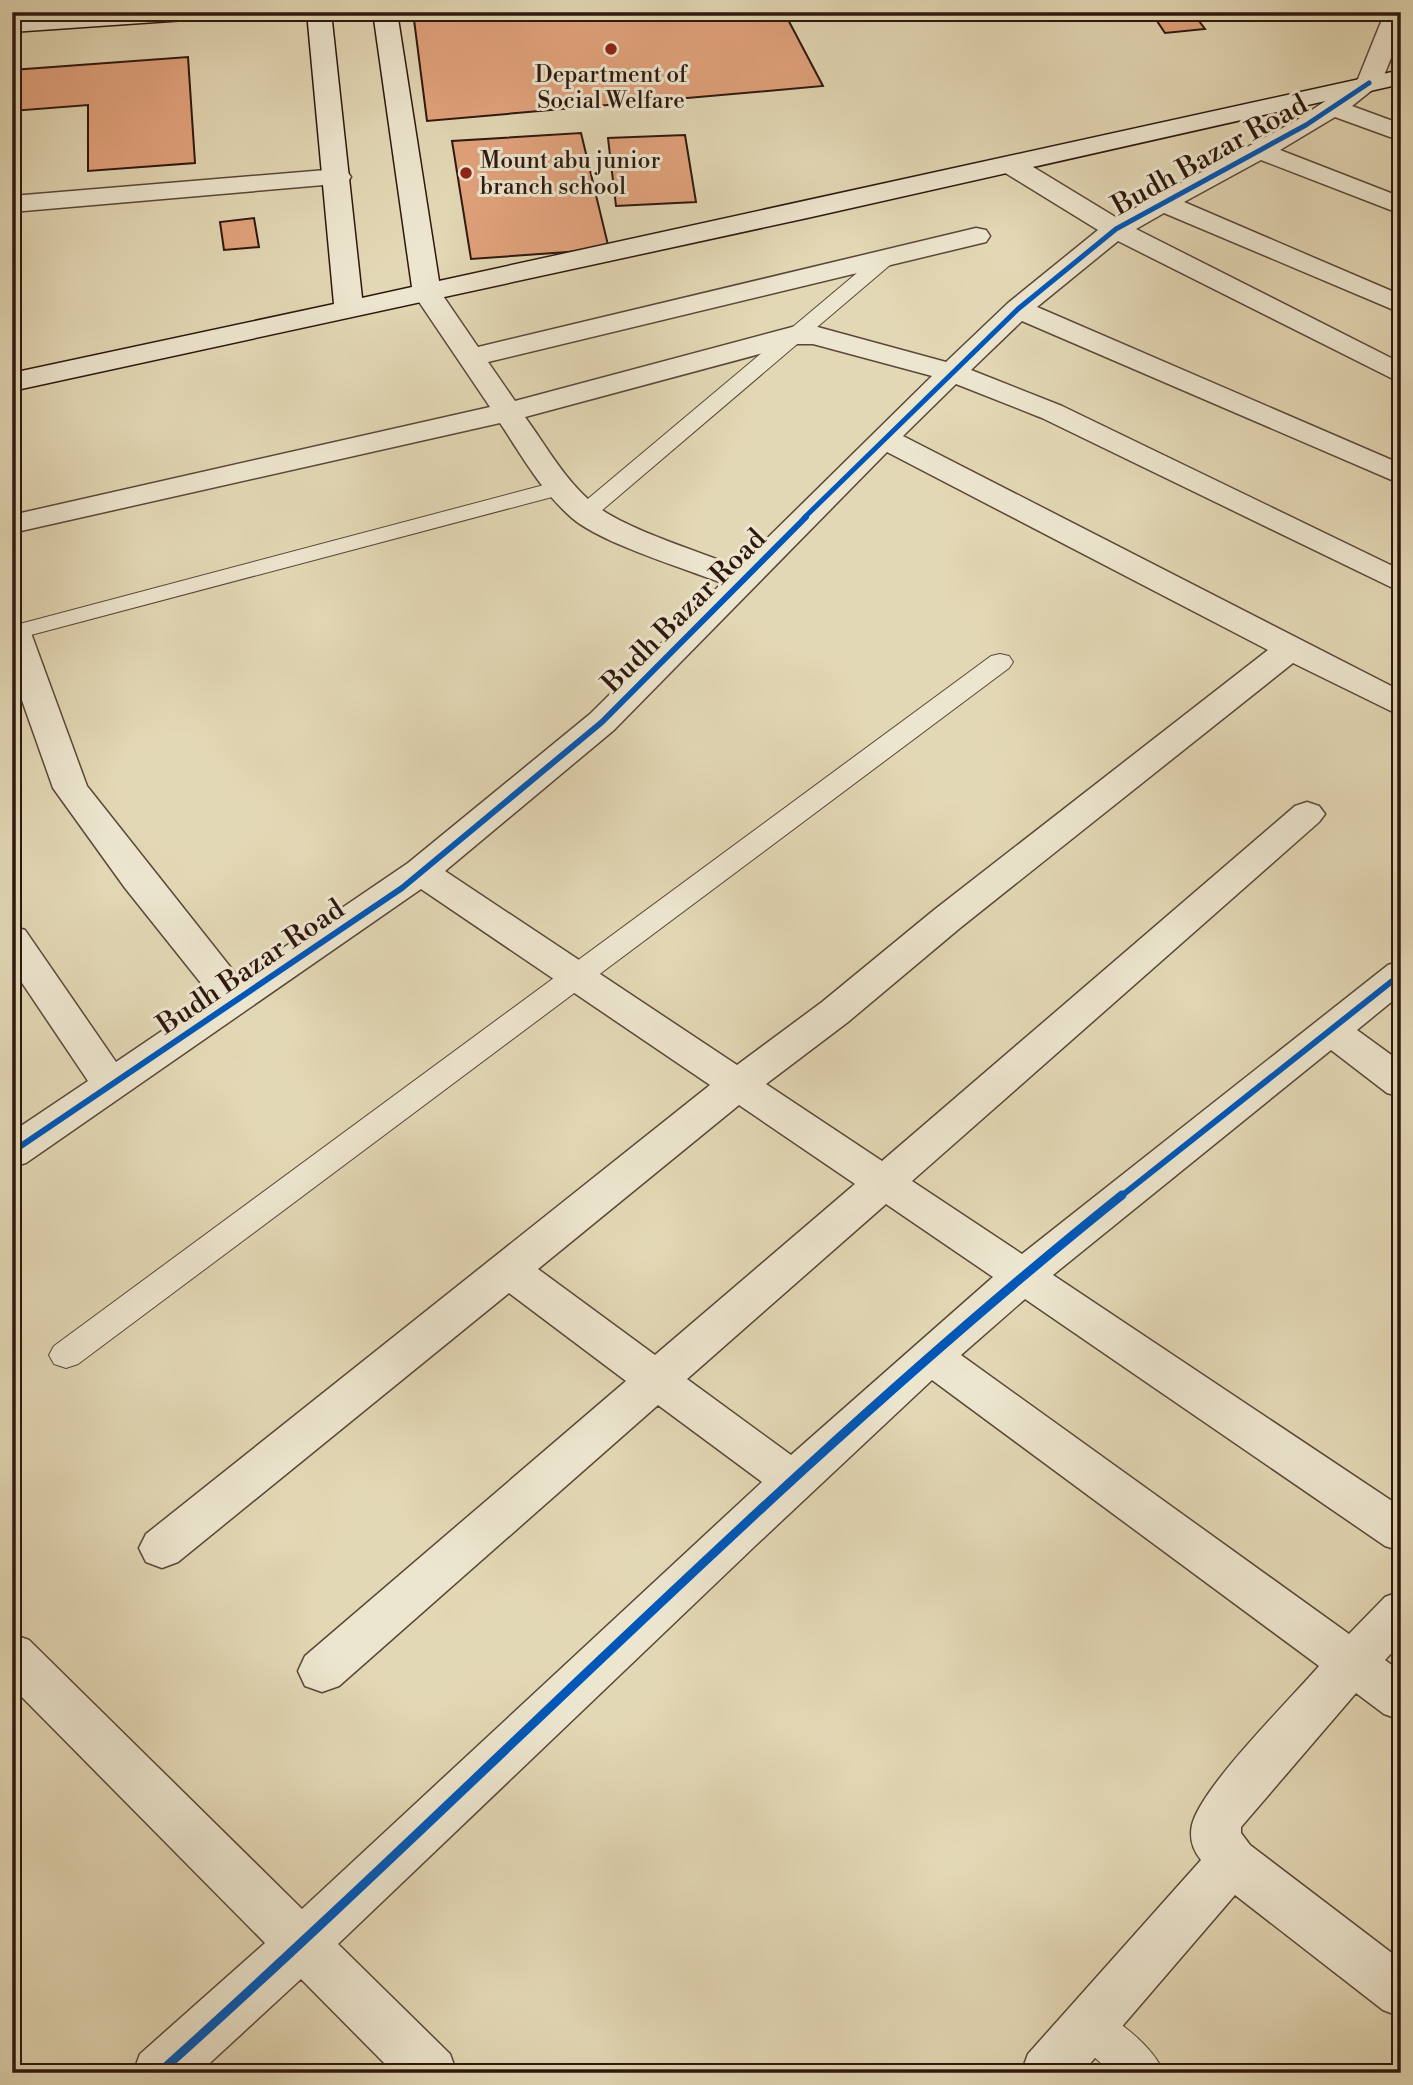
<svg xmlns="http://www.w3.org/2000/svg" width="1413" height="2085" viewBox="0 0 1413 2085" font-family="'Libre Bodoni',serif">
<rect width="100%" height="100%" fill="#e3d8b5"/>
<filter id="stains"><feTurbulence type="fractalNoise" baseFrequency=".00286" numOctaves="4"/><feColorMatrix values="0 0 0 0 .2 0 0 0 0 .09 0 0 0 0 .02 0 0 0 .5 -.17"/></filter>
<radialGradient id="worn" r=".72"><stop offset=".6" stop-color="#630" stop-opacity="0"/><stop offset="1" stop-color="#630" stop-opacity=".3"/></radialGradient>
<!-- building -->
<path fill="#e2a37d" stroke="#2e170f" stroke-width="2" d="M 413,12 L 784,12 L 823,86 L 427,121 Z
M 1196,17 L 1205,29 L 1165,33 L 1157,21 Z
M 188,57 L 195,163 L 88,171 L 88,105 L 12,111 L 12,70 Z
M 581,133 L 609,249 L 471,259 L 452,141 Z
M 685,135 L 696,202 L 616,206 L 608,138 Z
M 254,218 L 259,247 L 224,250 L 220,222 Z"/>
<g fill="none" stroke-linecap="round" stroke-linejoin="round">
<!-- lane casing -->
<g stroke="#5b4738" stroke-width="2">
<path id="lane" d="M 883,255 L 890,257 L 894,261 L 890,265 L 593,518 L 577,518 L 573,513 L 577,508 L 876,257 Z
M 559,481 L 567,483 L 571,488 L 567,493 L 12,640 L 12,626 Z
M 1000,654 L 1009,656 L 1013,662 L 1009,668 L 78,1364 L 66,1368 L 54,1364 L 49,1355 L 54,1346 L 991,656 Z
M 1089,2006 C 1116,2017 1153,2046 1164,2073 L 1112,2073 L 1075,2040 L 1069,2026 L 1075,2012 Z"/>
</g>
<!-- street casing -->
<g stroke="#5b4738" stroke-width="3">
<path id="street" d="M 1385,12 L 1401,12 L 1401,33 L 1381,83 L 1352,106 L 1401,124 L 1401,141 L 1335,117 L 1280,150 L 1401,197 L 1401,214 L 1261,160 L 1184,202 L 1401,295 L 1401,313 L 1164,213 L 1136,229 L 1401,363 L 1401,383 L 1118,241 L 1037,307 L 1401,464 L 1401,484 L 1022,321 L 971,370 L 1062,406 L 1401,570 L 1401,592 L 1042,418 L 956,384 L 903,436 L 1401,691 L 1401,716 L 1293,663 L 960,928 L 848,1022 L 766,1084 L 882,1161 L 1295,806 L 1307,802 L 1319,806 L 1325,814 L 1319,822 L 912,1181 L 1022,1254 L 1388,965 L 1401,961 L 1401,994 L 1357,1030 L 1401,1062 L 1401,1097 L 1387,1093 L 1331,1050 L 1053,1275 L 1401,1507 L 1401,1551 L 1385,1546 L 1025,1299 L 961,1355 L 1349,1634 L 1385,1597 L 1401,1591 L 1401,1643 L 1385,1660 L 1401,1672 L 1401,1720 L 1384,1714 L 1356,1693 L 1241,1827 L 1241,1833 L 1250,1845 L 1401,1960 L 1401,2017 L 1383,2010 L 1235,1895 L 1082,2073 L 1021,2073 L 1028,2054 L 1201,1860 C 1193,1850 1189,1839 1192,1825 C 1201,1787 1290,1700 1319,1666 L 932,1380 L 756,1545 L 338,1944 L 450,2054 L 457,2073 L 394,2073 L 301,1979 L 199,2073 L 133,2073 L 140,2054 L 265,1943 L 12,1687 L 12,1634 L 29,1640 L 302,1909 L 762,1482 L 658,1405 L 339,1686 L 322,1692 L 305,1686 L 298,1671 L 305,1656 L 626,1381 L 509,1293 L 178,1562 L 162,1568 L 146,1562 L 139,1548 L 146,1534 L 710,1085 L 421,889 L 26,1163 L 12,1167 L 12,1132 L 88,1081 L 12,968 L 12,926 L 25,930 L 116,1062 L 212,997 L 125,888 L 53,788 L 12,672 L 12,624 L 27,626 L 31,633 L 87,786 L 239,978 L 408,863 L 590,714 L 722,583 C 683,568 601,543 572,518 C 542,492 522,456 500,423 L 12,533 L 12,515 L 490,407 L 413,293 L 417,287 L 437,287 L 478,347 L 976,228 L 986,230 L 990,236 L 986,242 L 488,362 L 515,401 L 796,326 L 814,326 L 946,362 L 1008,303 L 1098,230 L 1002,171 L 998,165 L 1002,159 L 1020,159 L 1117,218 L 1297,120 L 1358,79 ZM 797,344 L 813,344 L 932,376 L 738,567 C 700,552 625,529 595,505 C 565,481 547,447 525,417 ZM 887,452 L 1268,650 L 934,910 L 822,1002 L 737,1065 L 445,871 L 614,730 ZM 739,1105 L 855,1184 L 655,1355 L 538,1269 ZM 886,1204 L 993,1277 L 791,1455 L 687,1379 Z
M 338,169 L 347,171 L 351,177 L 347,183 L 12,212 L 12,196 Z"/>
</g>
<!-- secondary casing -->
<g stroke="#2e170f" stroke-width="3">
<path id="secondary" d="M 92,12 L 212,12 L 208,17 L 200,19 L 12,32 L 12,18 Z
M 307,12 L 331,12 L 362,298 L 412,287 L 373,12 L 397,12 L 439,281 L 1401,70 L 1401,84 L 807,218 L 12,391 L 12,373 L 334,304 Z"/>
</g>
<!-- lane -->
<use href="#lane" fill="#ede6cf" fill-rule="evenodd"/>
<!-- street -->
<use href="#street" fill="#ede6cf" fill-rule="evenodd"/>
<!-- secondary -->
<use href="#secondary" fill="#ede6cf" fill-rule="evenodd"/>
<!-- cycleway-far2 casing -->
<g stroke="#ede6cf" stroke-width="9">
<path id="cycleway-far2" d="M 804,518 L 1018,309 L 1116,229 L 1306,125 L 1369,83"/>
</g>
<!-- cycleway-far1 casing -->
<g stroke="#ede6cf" stroke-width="10">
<path id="cycleway-far1" d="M 12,1152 L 402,888 L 602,722 L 806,517
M 1120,1197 L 1401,974"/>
</g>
<!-- cycleway casing -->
<g stroke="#ede6cf" stroke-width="13">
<path id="cycleway" d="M 159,2073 C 482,1783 783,1467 1122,1195"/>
</g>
<!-- cycleway-far2 -->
<use href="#cycleway-far2" stroke="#0057b8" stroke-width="5"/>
<!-- cycleway-far1 -->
<use href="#cycleway-far1" stroke="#0057b8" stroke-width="6"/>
<!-- cycleway -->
<use href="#cycleway" stroke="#0057b8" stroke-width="9"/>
</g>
<!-- markers -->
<g fill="#8f2418" stroke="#ede6cf" stroke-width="2.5">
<circle cx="611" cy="49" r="7"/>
<circle cx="466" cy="173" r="7"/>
</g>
<g text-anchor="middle" stroke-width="6" stroke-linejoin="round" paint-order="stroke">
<!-- far-poi labels -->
<g font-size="23" fill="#2e170f" stroke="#ede6cf">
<text x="611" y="82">Department of<tspan x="611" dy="26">Social Welfare</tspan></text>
<text x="480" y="168" text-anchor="start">Mount abu junior<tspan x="480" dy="26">branch school</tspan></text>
</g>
<!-- street labels -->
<g font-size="28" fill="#2e170f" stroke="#ede6cf">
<text transform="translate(1209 154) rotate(-29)" y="10">Budh Bazar Road</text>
<text transform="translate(683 610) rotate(-45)" y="10">Budh Bazar Road</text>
<text transform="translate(250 966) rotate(-34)" y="10">Budh Bazar Road</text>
</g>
</g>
<!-- margin -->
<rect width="1413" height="2085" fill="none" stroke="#e3d8b5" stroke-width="42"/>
<rect x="14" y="14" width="1385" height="2057" fill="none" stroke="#2e170f" stroke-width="3.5"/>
<rect x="21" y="21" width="1371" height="2043" fill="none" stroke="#2e170f" stroke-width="2"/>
<rect width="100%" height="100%" filter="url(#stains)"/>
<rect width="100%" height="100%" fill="url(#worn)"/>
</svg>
